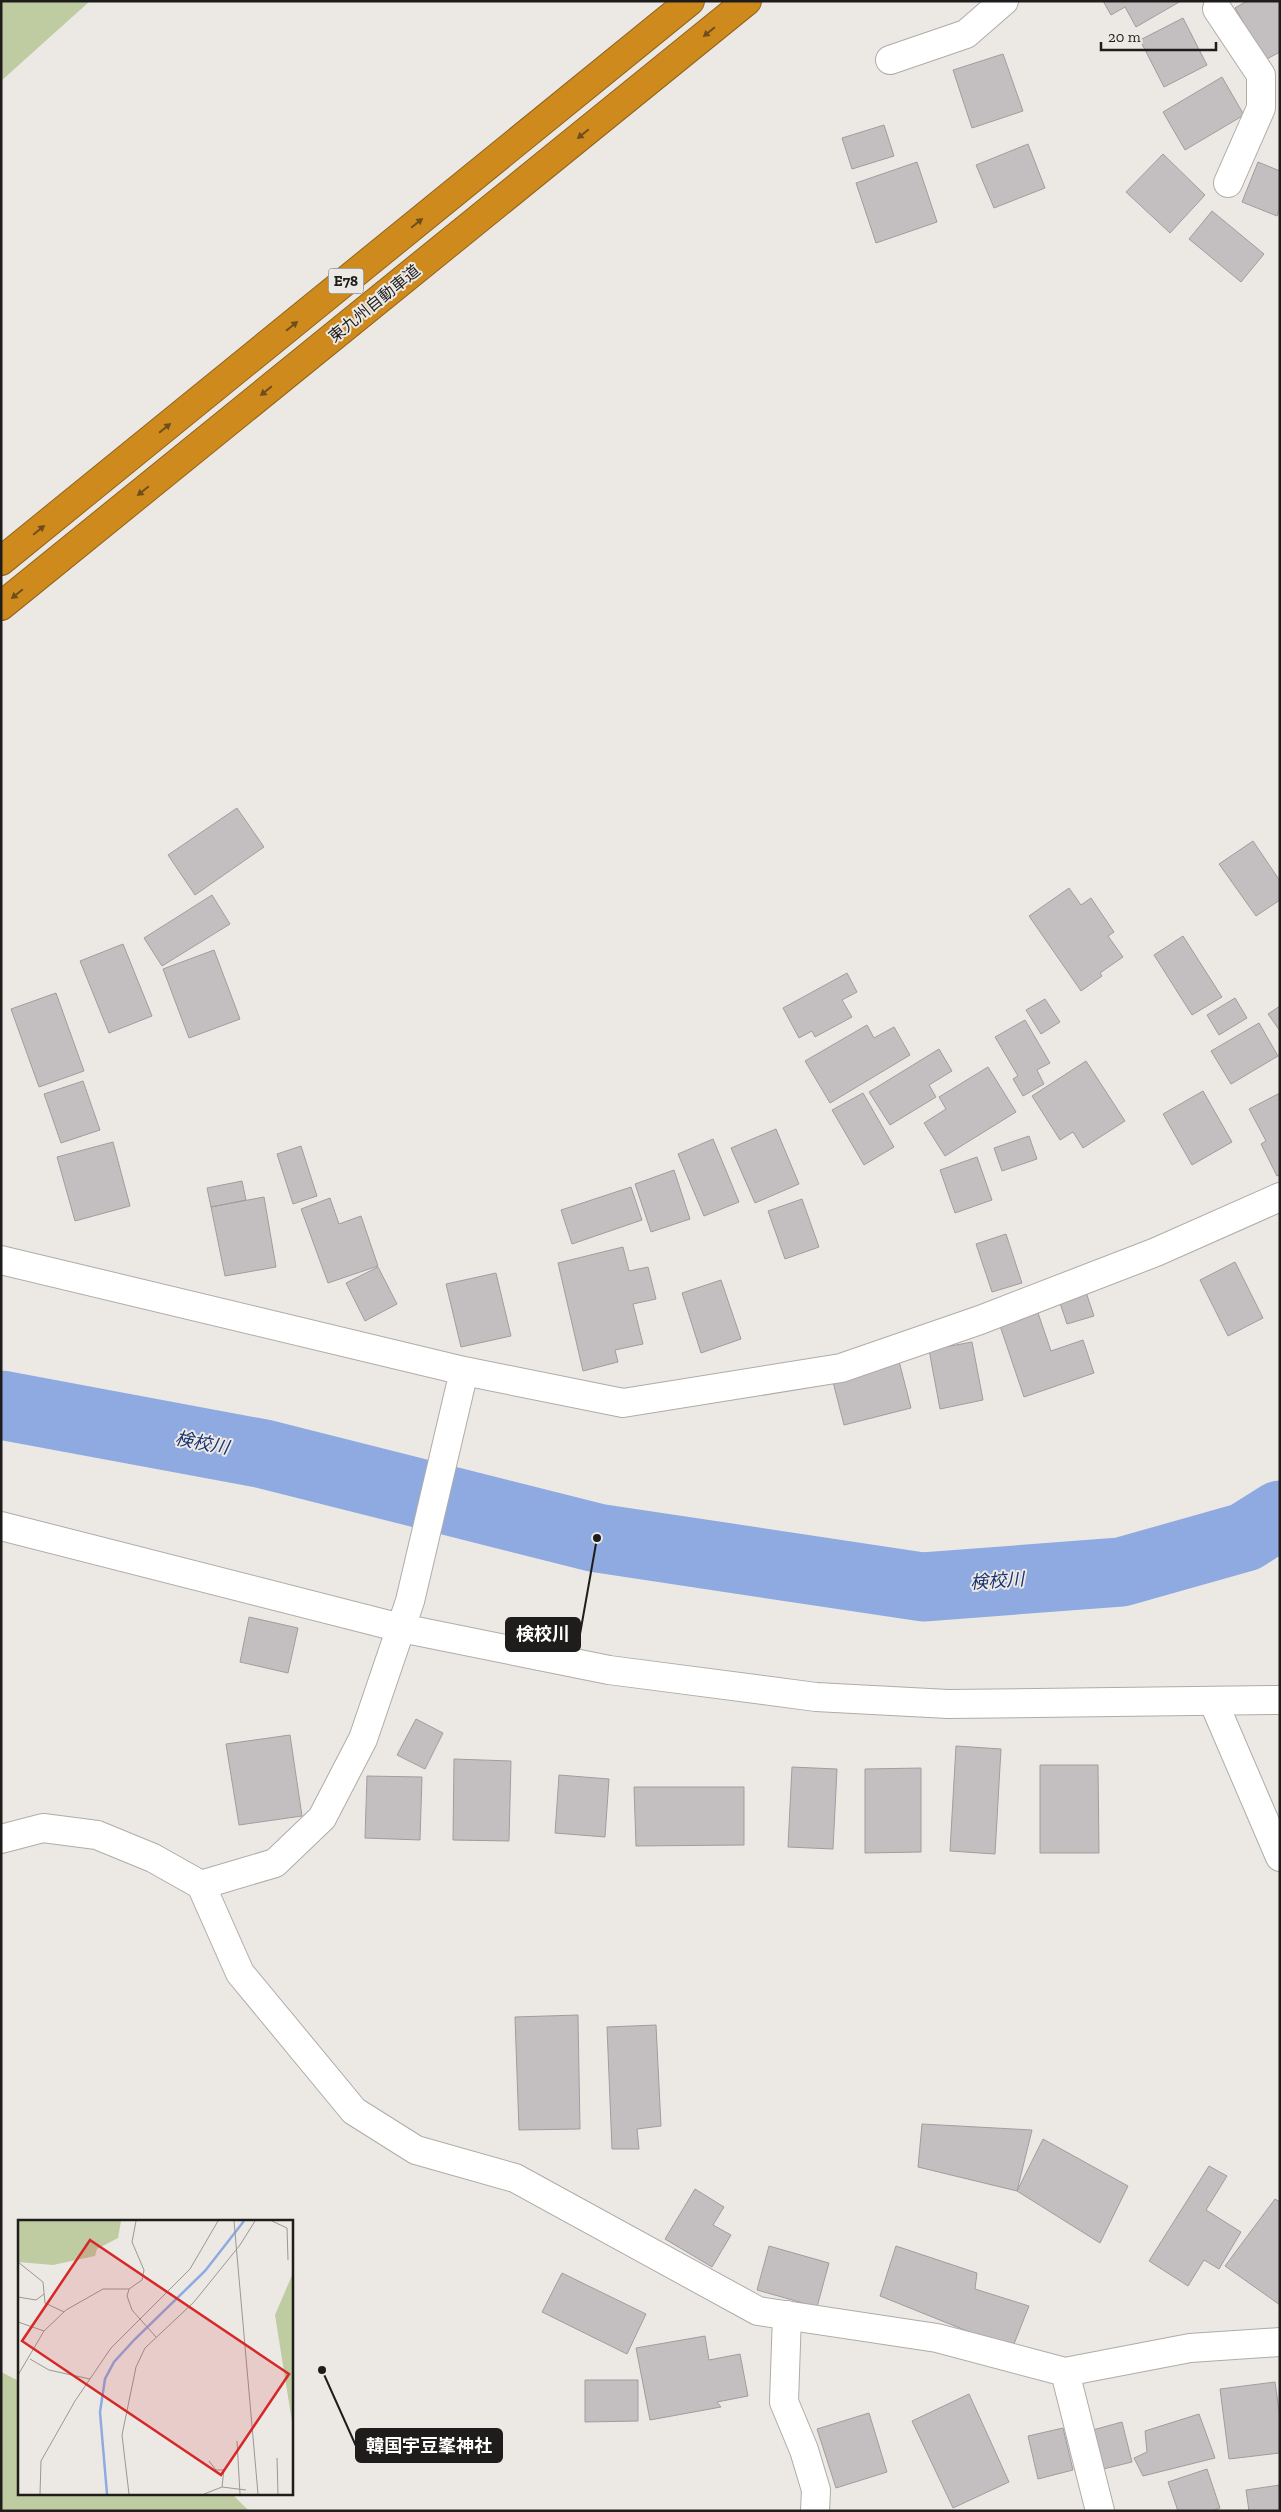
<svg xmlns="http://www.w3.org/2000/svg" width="1281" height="2512" viewBox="0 0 1281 2512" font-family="'Zilla Slab','Noto Sans JP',serif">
<rect width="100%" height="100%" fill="#ece9e5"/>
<!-- green -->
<path fill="#bfcca2" d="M 1,1 L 90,1 L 1,81 Z
M 1,2372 L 19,2381 L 19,2493 L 231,2493 L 249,2511 L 1,2511 Z"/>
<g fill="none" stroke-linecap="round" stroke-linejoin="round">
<!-- river -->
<path stroke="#8faae1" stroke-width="69" d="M 1,1405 L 264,1454 L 597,1538 L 923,1587 L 1121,1572 L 1245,1537 L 1280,1515"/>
</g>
<!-- building -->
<path fill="#c3bfc1" stroke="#a19d9f" d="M 1103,1 L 1181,1 L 1136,27 L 1125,7 L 1111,15 Z
M 1247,1 L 1280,1 L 1280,52 L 1265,60 L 1235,8 Z
M 1183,18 L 1207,65 L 1164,87 L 1140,40 Z
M 1003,54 L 1023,111 L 972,128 L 953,70 Z
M 1222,77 L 1244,115 L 1185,150 L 1163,112 Z
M 884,125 L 894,156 L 852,169 L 842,138 Z
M 1028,144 L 1045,188 L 994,208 L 976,165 Z
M 1163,154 L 1205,195 L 1170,233 L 1126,192 Z
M 917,162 L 937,222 L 876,243 L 856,183 Z
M 1258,162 L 1280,171 L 1280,208 L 1277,216 L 1242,202 Z
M 1212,211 L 1264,254 L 1241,282 L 1189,239 Z
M 237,808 L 264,847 L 195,895 L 168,855 Z
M 1253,841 L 1280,881 L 1280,900 L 1256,916 L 1219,864 Z
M 1069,888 L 1081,905 L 1091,898 L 1114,932 L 1108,936 L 1123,957 L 1100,973 L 1102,976 L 1081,991 L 1029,916 Z
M 212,895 L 230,924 L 162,966 L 144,938 Z
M 1183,936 L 1222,997 L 1192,1015 L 1154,955 Z
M 123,944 L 152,1016 L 109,1033 L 80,961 Z
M 214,950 L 240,1019 L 189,1038 L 163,969 Z
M 847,973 L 857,992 L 842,1000 L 852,1017 L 815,1037 L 812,1031 L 799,1038 L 783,1008 Z
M 56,993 L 84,1071 L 39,1087 L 11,1009 Z
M 1235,998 L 1247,1018 L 1219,1035 L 1207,1015 Z
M 1045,999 L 1060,1022 L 1041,1034 L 1026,1010 Z
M 1280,1006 L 1280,1031 L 1268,1014 Z
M 1025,1020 L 1050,1063 L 1037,1070 L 1044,1084 L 1023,1096 L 1013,1079 L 1018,1076 L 995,1037 Z
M 1259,1023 L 1278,1056 L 1231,1084 L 1211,1051 Z
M 867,1025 L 874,1038 L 894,1027 L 910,1055 L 830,1103 L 805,1061 Z
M 939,1049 L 952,1071 L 929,1085 L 936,1097 L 890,1125 L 869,1092 Z
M 1086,1061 L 1125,1121 L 1083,1148 L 1073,1132 L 1060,1140 L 1032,1096 Z
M 988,1067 L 1016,1112 L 945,1156 L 924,1123 L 946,1109 L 939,1097 Z
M 83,1081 L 100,1130 L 61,1143 L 44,1094 Z
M 1203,1091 L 1232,1142 L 1192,1165 L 1163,1114 Z
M 863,1093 L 894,1147 L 864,1165 L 832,1110 Z
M 1280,1093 L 1280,1175 L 1277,1176 L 1261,1144 L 1266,1141 L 1249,1109 Z
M 776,1129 L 799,1184 L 755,1203 L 731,1148 Z
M 1029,1136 L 1037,1159 L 1002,1171 L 994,1148 Z
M 713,1139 L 739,1202 L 704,1216 L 678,1154 Z
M 113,1142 L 130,1206 L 75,1221 L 57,1157 Z
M 301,1146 L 317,1196 L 293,1204 L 277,1154 Z
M 977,1157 L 992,1200 L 955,1213 L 940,1170 Z
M 674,1170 L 690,1219 L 651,1232 L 635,1184 Z
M 242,1181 L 246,1200 L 211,1207 L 207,1188 Z
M 631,1187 L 642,1220 L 572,1244 L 561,1210 Z
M 264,1197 L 276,1267 L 225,1276 L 211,1207 Z
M 330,1198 L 339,1224 L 361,1216 L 378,1266 L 328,1283 L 301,1209 Z
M 802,1199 L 819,1247 L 785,1259 L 768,1211 Z
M 1006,1234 L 1022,1283 L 992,1292 L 976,1244 Z
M 623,1247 L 629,1271 L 648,1267 L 656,1299 L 633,1304 L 643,1344 L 615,1350 L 618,1362 L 583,1371 L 558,1263 Z
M 1235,1262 L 1263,1318 L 1228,1336 L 1200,1280 Z
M 378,1267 L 397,1304 L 365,1321 L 346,1283 Z
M 496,1273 L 511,1336 L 461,1347 L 446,1284 Z
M 721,1280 L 741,1339 L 701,1353 L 682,1293 Z
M 1085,1289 L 1094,1316 L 1067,1324 L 1058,1297 Z
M 1036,1307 L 1051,1351 L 1083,1340 L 1094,1373 L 1024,1397 L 998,1320 Z
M 972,1342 L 983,1400 L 940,1409 L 929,1350 Z
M 899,1361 L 911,1408 L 844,1425 L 832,1378 Z
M 249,1617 L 298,1628 L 288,1673 L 240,1662 Z
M 416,1719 L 443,1733 L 425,1769 L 397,1755 Z
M 290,1735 L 302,1816 L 239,1825 L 226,1744 Z
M 956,1746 L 1001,1749 L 995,1854 L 950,1851 Z
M 454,1759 L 511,1761 L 509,1841 L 453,1840 Z
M 1040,1765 L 1098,1765 L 1099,1853 L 1040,1853 Z
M 792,1767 L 837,1769 L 833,1849 L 788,1847 Z
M 921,1768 L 921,1852 L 865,1853 L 865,1769 Z
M 559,1775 L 609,1779 L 605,1837 L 555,1833 Z
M 367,1776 L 422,1777 L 420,1840 L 365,1838 Z
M 634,1787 L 744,1787 L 744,1845 L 636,1846 Z
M 578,2015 L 580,2129 L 519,2130 L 515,2017 Z
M 656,2025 L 661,2126 L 637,2129 L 639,2149 L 612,2149 L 607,2027 Z
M 922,2124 L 1032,2130 L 1017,2191 L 918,2167 Z
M 1043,2139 L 1128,2186 L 1100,2243 L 1017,2191 Z
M 1209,2166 L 1227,2176 L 1206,2210 L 1241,2232 L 1219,2269 L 1204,2260 L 1188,2286 L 1149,2261 Z
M 695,2189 L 724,2207 L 713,2225 L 731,2235 L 712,2267 L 665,2239 Z
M 1275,2199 L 1280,2202 L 1280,2305 L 1225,2266 Z
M 769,2246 L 829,2263 L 817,2307 L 757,2290 Z
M 896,2246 L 977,2273 L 975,2289 L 1029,2306 L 1012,2349 L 880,2296 Z
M 562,2273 L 646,2314 L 627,2354 L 542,2312 Z
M 705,2336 L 709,2360 L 740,2354 L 748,2396 L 717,2402 L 721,2407 L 650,2420 L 636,2348 Z
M 585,2380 L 638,2380 L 638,2421 L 585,2422 Z
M 1275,2382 L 1280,2418 L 1280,2453 L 1229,2459 L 1220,2389 Z
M 969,2394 L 1009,2482 L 953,2508 L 912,2421 Z
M 869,2413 L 887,2472 L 836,2488 L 817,2429 Z
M 1199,2414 L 1215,2458 L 1143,2476 L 1134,2458 L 1147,2452 L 1145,2431 Z
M 1122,2422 L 1132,2462 L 1099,2470 L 1089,2431 Z
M 1063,2428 L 1073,2470 L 1038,2479 L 1028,2436 Z
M 1207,2469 L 1220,2508 L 1212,2511 L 1178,2511 L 1168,2482 Z
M 1280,2485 L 1280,2511 L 1249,2511 L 1246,2490 Z"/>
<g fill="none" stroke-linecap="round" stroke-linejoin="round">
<!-- street casing -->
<g stroke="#afaca8" stroke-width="30">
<path id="street" d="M 1217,9 L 1261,75 L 1261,108 L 1228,183
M 890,60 L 966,34 L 1004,1
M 1,1260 L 464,1371 L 623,1403 L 841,1368 L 980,1320 L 1156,1252 L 1280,1197
M 1213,1701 L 1280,1857
M 1,1839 L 43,1828 L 97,1835 L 153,1858 L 201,1885 L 240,1973 L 354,2111 L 416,2150 L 515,2178 L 758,2311 L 937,2338 L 1065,2372 L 1190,2348 L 1280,2342
M 201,1885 L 275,1863 L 322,1818 L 363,1739 L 410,1601 L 464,1371
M 787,2315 L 784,2402 L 804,2450 L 816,2490 L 815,2511
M 1065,2372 L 1100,2511"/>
</g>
<!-- secondary casing -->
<g stroke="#afaca8" stroke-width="30">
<path id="secondary" d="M 1,1526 L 401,1628 L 609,1670 L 816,1697 L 948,1704 L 1280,1700"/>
</g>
<!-- highway casing -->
<g stroke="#91641c" stroke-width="30">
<path id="highway" d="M 1,561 L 690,1
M 1,606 L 747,1"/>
</g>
<!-- street -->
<use href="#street" stroke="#fff" stroke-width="28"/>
<!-- secondary -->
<use href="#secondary" stroke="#fff" stroke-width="28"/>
<!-- highway -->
<use href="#highway" stroke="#cf8a1d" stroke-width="28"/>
</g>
<!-- one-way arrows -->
<defs><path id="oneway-solid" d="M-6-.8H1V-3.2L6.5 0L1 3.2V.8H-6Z" transform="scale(1.25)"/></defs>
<g fill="#6e4e1c">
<use href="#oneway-solid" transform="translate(709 32) rotate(141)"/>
<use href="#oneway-solid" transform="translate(583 134) rotate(141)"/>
<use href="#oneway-solid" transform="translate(417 223) rotate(-39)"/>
<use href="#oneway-solid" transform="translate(292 326) rotate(-39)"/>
<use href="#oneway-solid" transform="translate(266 391) rotate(141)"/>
<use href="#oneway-solid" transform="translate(165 428) rotate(-39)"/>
<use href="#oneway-solid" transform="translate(143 491) rotate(141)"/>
<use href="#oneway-solid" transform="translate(39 530) rotate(-39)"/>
<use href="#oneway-solid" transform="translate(17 594) rotate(141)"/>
</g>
<g text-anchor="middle" stroke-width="4" stroke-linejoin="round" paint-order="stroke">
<!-- shield labels -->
<rect fill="#ece9e5" stroke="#5c5a58" stroke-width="1" x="328.5" y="268.5" width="35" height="25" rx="4"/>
<g font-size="15" font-weight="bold" fill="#1e1d1b">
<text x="346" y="286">E78</text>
</g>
<!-- street labels -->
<g font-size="16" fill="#1e1d1b" stroke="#ece9e5">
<text transform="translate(374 303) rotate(-39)" y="6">東九州自動車道</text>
</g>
<!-- water labels -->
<g font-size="18" font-style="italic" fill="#173171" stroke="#ece9e5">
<text transform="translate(202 1443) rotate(11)" y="6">検校川</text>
<text transform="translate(997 1581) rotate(-4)" y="6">検校川</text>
</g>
</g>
<!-- overview -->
<g transform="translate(18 2220)">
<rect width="275" height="275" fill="#ece9e5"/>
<path d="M 0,1 L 103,1 L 100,18 L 79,29 L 77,36 L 35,45 L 0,42 ZM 275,53 L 275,208 L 257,95 Z" fill="#bfcca2"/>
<path fill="none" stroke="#8faae1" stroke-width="2.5" d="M 89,274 L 82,192 L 87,159 L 96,142 L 117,119 L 187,51 L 226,1"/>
<path fill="none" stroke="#9a9794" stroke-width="1" d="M 216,1 L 240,274M 254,1 L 269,8 L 270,40M 0,42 L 25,62 L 27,83 L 46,92M 111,69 L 109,76 L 114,90 L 138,117M 0,77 L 18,80 L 26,74M 0,102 L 26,111M 12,139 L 31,150 L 72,159M 0,155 L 26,111 L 48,90 L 85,69 L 111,69 L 124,60 L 126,50 L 114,22 L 118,1M 219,221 L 222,274M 259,238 L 260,274M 191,241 L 198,250 L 205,250M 204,267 L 206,249M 22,274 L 23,241 L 57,181 L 93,128 L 172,49 L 200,1M 111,274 L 104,215 L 118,147 L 127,128 L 176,82 L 222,25 L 237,1M 186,274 L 204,267 L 228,270"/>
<path fill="#d62828" fill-opacity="0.15" stroke="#d62828" stroke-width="2.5" d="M 72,20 L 271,154 L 203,255 L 4,121 Z"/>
<rect width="275" height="275" fill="none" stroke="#1e1d1b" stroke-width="2.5"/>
</g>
<!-- callouts -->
<path fill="none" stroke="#1e1d1b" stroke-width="2" d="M597 1538L580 1634M322 2370L356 2446"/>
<g fill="#1e1d1b" stroke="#ece9e5" stroke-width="2">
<circle cx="597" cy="1538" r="5"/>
<circle cx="322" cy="2370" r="5"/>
</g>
<g fill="#1e1d1b" stroke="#1e1d1b" stroke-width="2">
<rect x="506" y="1618" width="74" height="33" rx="5"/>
<rect x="356" y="2429" width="146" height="33" rx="5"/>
</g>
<g font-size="18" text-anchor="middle" font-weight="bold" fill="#fff">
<text x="543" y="1640">検校川</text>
<text x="429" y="2452">韓国宇豆峯神社</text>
</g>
<!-- border -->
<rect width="1281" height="2512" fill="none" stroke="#1e1d1b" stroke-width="5"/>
<!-- scale -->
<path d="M1101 42v8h115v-8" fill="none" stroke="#1e1d1b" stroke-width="2.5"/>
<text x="1108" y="42" font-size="15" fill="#1e1d1b" stroke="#ece9e5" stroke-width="4" paint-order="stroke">20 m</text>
</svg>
